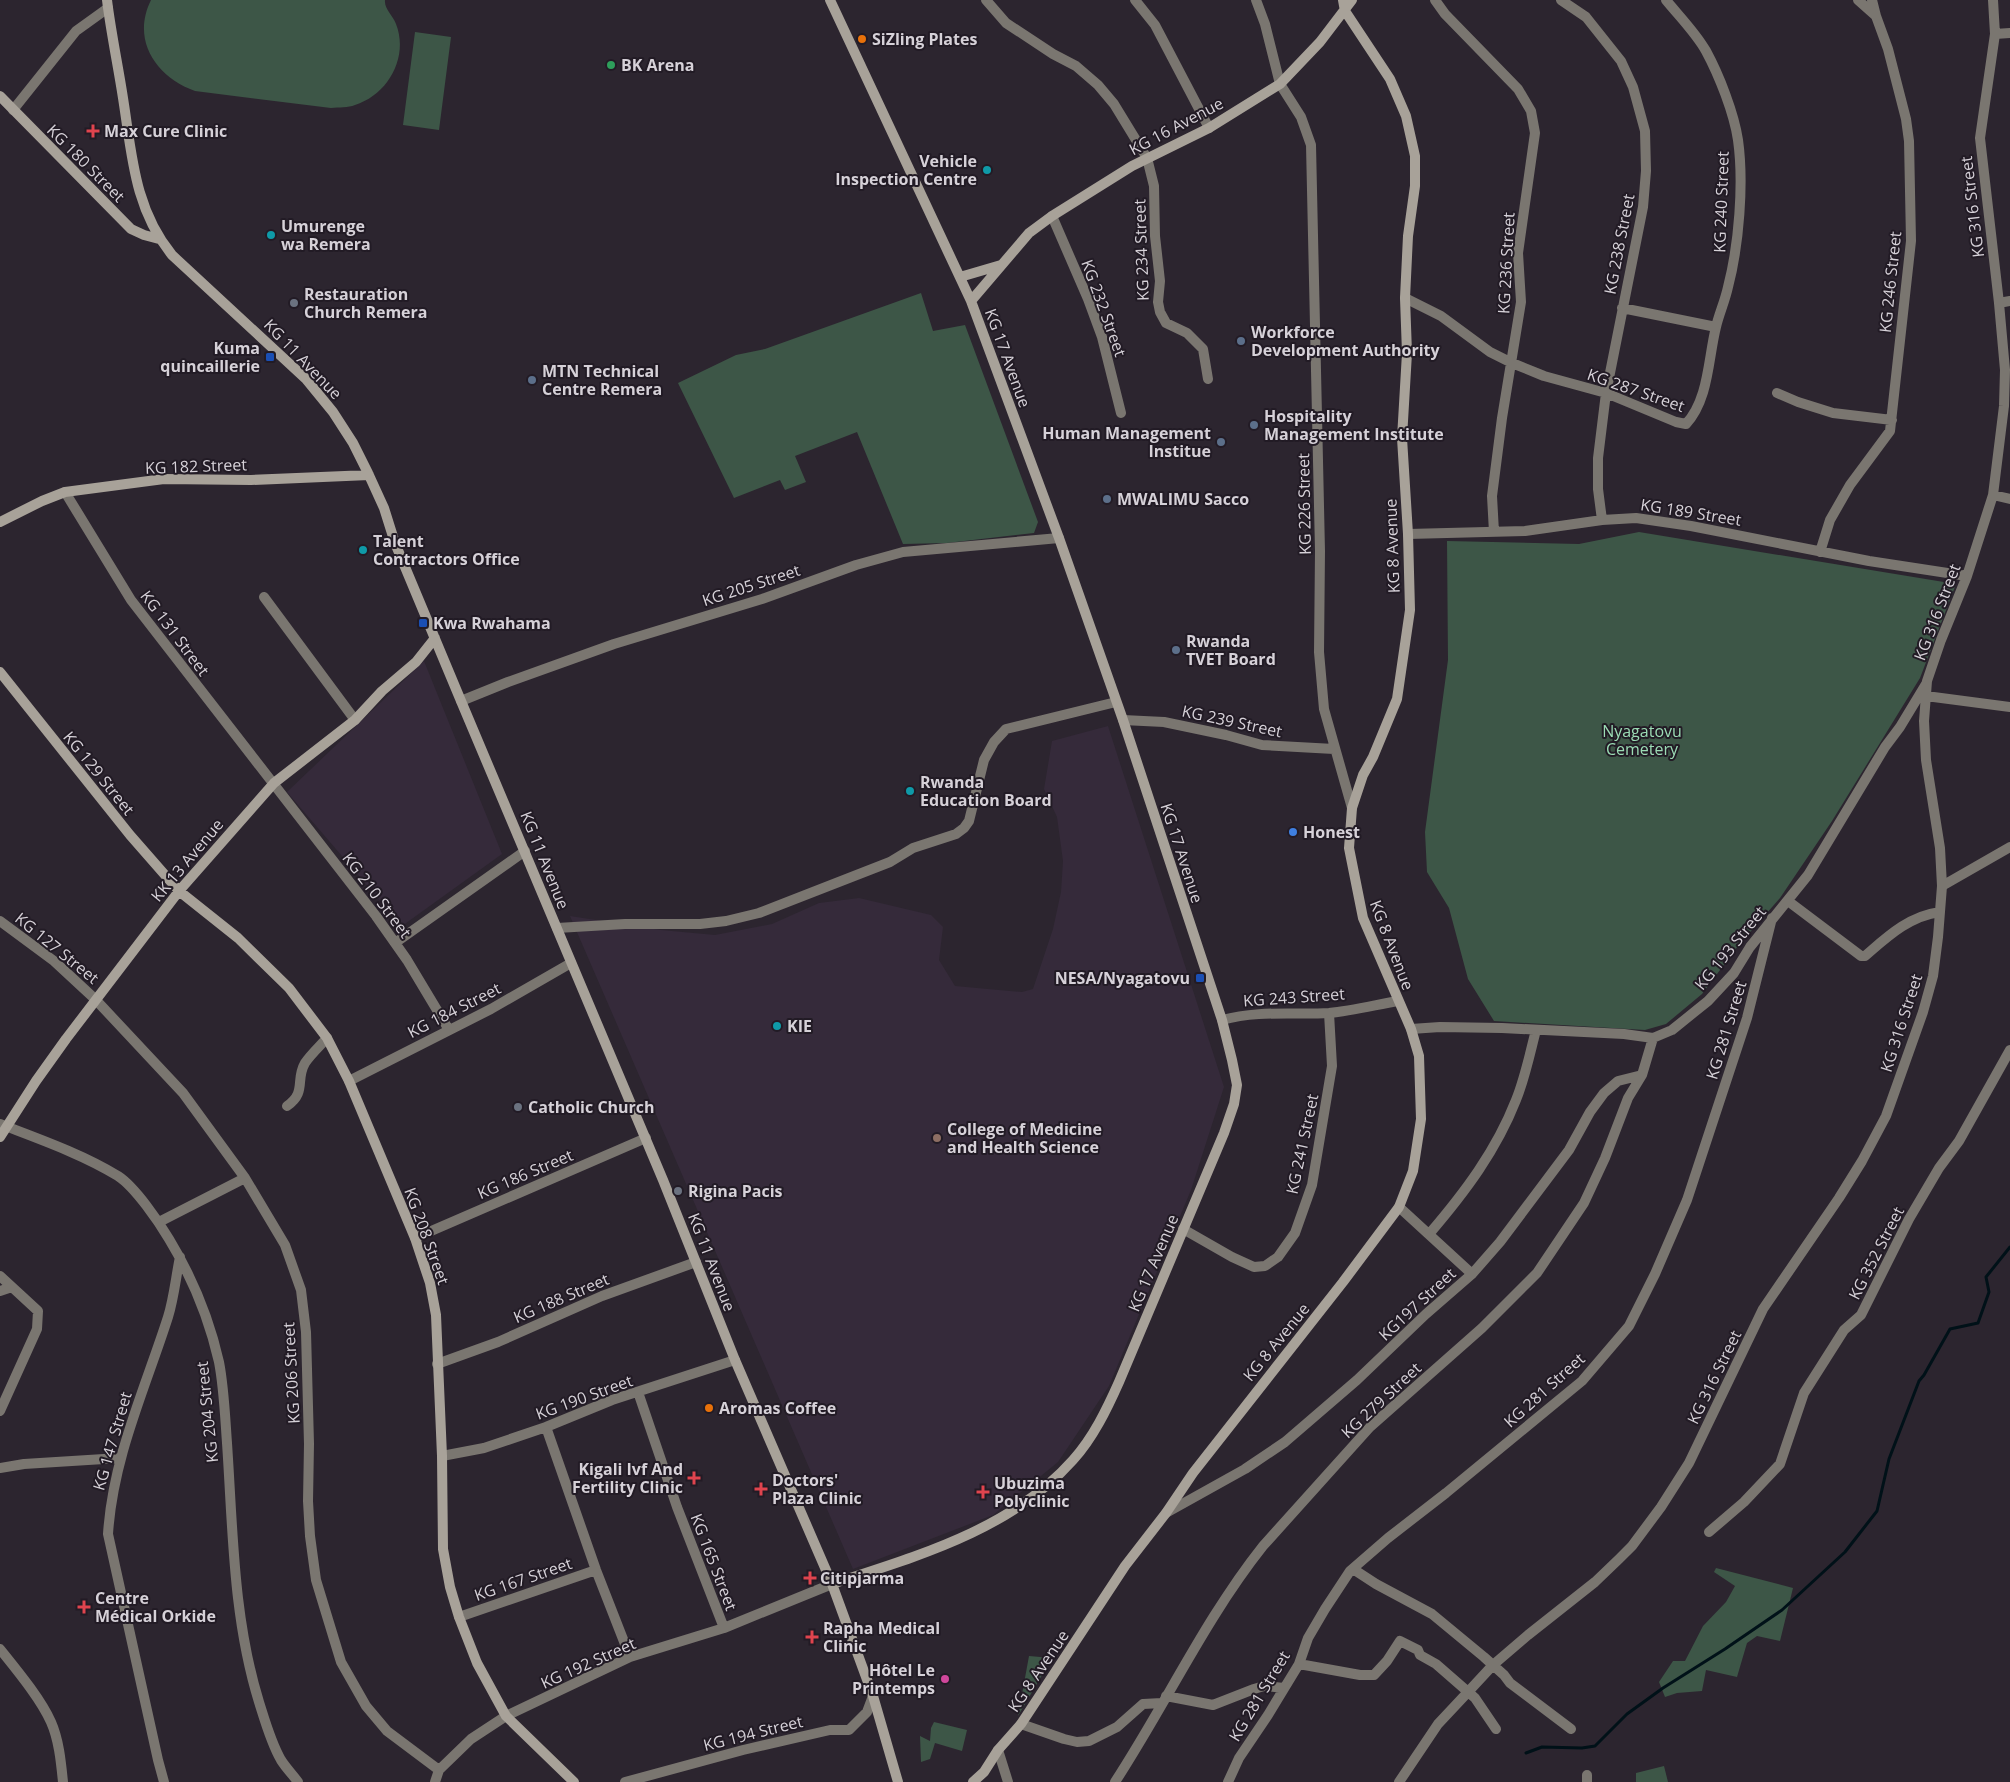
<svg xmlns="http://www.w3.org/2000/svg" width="2010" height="1782" viewBox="0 0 2010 1782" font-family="'Open Sans',sans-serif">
<rect width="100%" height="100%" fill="#2c252f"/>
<!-- built -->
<path fill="#352a3a" d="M 424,661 L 502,854 L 402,926 L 287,792 Z
M 1108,726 L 1224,1087 L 1191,1190 L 1109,1386 L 1058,1462 L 993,1515 L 853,1569 L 570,916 L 661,930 L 715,935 L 772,924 L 819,903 L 859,898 L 931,915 L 943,927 L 939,960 L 955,986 L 1022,992 L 1033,989 L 1053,929 L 1061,892 L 1063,861 L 1057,817 L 1044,789 L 1052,741 Z"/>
<!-- green -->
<path fill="#3d5647" d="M 151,0 L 385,0 C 384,9 393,15 396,24 C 409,57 388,95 355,105 C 348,108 339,107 331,108 L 195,91 C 156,77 131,40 151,0 Z
M 415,32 L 451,37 L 439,130 L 403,125 Z
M 921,293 L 933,331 L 965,325 L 1038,522 L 1034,533 L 947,543 L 903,544 L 857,432 L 795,456 L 806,482 L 785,490 L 780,480 L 734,498 L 678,383 L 736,355 L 765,349 Z
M 1639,532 L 1956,584 L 1920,678 L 1832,821 L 1780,898 L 1738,946 L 1702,994 L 1666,1024 L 1645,1030 L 1494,1021 L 1468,979 L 1449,908 L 1427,872 L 1425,832 L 1448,660 L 1447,541 L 1579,544 Z
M 1716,1568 L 1793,1588 L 1780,1641 L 1757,1636 L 1747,1643 L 1737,1677 L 1706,1670 L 1702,1691 L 1677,1693 L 1665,1697 L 1659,1682 L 1673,1661 L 1685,1661 L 1703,1626 L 1726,1602 L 1735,1586 L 1714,1572 Z
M 1029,1656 L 1052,1658 L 1018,1716 Z
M 934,1722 L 967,1730 L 962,1751 L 935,1743 L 930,1759 L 921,1762 L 920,1736 L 930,1741 L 931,1728 Z
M 1664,1766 L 1668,1782 L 1636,1782 L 1636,1773 Z"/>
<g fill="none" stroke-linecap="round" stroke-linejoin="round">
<!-- stream -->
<path stroke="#001118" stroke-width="3" d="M 1526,1753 L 1542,1747 L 1582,1748 L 1595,1746 L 1627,1714 L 1663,1688 L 1725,1649 L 1782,1610 L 1845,1552 L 1877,1511 L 1889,1459 L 1919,1381 L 1924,1375 L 1950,1329 L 1978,1323 L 1989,1292 L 1986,1277 L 2010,1247"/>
<!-- street -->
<path stroke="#7a7670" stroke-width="10" d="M 986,0 L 1006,23 L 1053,54 L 1076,66 L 1098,85 L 1114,104 L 1147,158 L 1154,186 L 1155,236 L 1160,281 L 1158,302 L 1160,312 L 1166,323 L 1187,333 L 1203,349 L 1208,379
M 1135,0 L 1155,25 L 1209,128
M 1256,0 L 1265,24 L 1280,84 L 1301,117 L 1311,145 L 1320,551 L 1319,652 L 1324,709 L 1352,808
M 1435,0 L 1445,14 L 1518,89 L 1531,111 L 1535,133 L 1518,253 L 1521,302 L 1502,418 L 1492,496 L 1494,532
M 1561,0 L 1586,17 L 1621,61 L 1633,87 L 1645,131 L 1646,171 L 1643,207 L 1606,393 L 1598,458 L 1598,489 L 1602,520
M 1858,0 L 1876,16
M 1995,34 L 2010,33
M 13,110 L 76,31 L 108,8
M 1052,216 L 1088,299 L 1102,337 L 1121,413
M 1405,298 L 1441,316 L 1490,352 L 1512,363 L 1544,376 L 1606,393 L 1676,422 L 1686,424 C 1709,399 1708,359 1716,327 C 1719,314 1725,301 1728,287 C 1739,245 1744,183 1738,140 C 1734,113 1719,75 1706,51 C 1696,33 1679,16 1666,0
M 1999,303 L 2010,301
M 1622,308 L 1716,327
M 1777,393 L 1798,402 L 1833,413 L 1892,420
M 65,492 L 131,600 L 376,916 L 407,960 L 449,1030
M 1993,495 L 2010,499
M 1408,534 L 1525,531 L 1602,520 L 1636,518 L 1691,526 L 1869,561 L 1967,576
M 1820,552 L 1830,520 L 1850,485 L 1890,431 L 1911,241 L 1909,141 L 1906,119 L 1888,49 L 1876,16 L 1872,0
M 264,597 L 355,720
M 1926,696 L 2010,707
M 461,701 L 508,682 L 614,644 L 762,599 L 856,565 L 903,552 L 1059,538
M 1123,720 L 1164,722 L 1226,735 L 1262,745 L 1334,749
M 1942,886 L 2010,847
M 1788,901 L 1861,956 L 1865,956 C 1887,937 1909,916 1940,912
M 0,921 L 54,961 L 95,999 L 183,1093 L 245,1178 L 285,1245 L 301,1290 L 306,1332 L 309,1444 L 308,1501 L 310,1536 L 316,1580 L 341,1662 L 366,1706 L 387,1731 L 439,1770
M 557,928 L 625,924 L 700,924 L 726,921 L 759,913 L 890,862 L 913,848 L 956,834 L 964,828 L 969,821 L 984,760 L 994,742 L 1006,729 L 1116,702
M 395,943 L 525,851
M 1222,1020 C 1259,1010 1292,1015 1329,1013 C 1352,1011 1375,1005 1398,1001
M 1411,1029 L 1440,1027 L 1502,1028 L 1624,1034 L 1653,1038 L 1672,1030 L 1708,1001 L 1734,973 L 1750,947 L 1808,875 L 1885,747 L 1900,727 L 1926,684
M 349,1081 L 491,1009 L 571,963
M 287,1106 C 307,1092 295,1080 305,1063 C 311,1054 320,1046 327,1038
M 0,1124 C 39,1139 82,1154 118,1176 C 135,1187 159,1222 169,1239 C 192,1277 209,1318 219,1362 C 224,1388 225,1416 227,1443 C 233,1531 233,1618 259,1702 C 265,1721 271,1743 281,1760 C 286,1768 293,1775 298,1782
M 1399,1207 L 1472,1274
M 159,1222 L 245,1178
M 1183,1229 L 1232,1257 L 1254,1267 L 1265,1266 L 1278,1257 L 1295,1233 L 1312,1185 L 1332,1066 L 1329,1013
M 1430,1233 C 1465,1192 1496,1151 1516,1100 C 1525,1078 1530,1053 1536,1030
M 415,1238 L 646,1138
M 0,1276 L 38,1311 L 37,1329 L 0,1411
M 0,1291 L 12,1287
M 437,1364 L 498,1342 L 602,1296 L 696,1262
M 638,1392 L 677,1507 L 724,1628
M 546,1427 L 596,1570 L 630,1657
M 442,1456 L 484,1448 L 546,1427 L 612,1400 L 735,1360
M 0,1468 L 24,1464 L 120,1458
M 1166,1513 L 1245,1469 L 1285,1442 L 1357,1380 L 1426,1314 L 1472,1274 L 1500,1242 L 1569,1150 L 1590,1112 L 1604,1093 L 1618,1081 L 1642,1075
M 1709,1532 L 1744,1502 L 1780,1464 L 1804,1393 L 1844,1330 L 1861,1315 L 1909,1219 L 1939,1168 L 1959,1141 L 2010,1050
M 1353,1569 L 1376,1584 L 1432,1614 L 1484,1657 L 1504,1675 L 1510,1683 L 1571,1729
M 459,1617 L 596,1570
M 0,1649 C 16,1669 41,1699 51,1722 C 59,1740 61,1762 63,1782
M 1299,1664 L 1360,1675 L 1374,1675 L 1387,1661 L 1400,1641 L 1418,1650 L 1420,1655 L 1436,1664 L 1475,1698 L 1496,1729
M 1166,1696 L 1213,1705 L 1254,1689 L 1264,1686 L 1284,1688
M 1021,1724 L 1064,1739 L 1077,1742 L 1089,1741 L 1117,1727 L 1143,1704 L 1162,1703
M 998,1750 L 1008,1782
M 1587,1775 L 1587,1782
M 164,1782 L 158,1760 L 108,1534 C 113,1457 145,1389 168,1317 C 174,1298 176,1276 180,1257
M 435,1782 L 439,1770 L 471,1739 L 506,1716 L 630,1657 L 724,1628 L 832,1584
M 625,1782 L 743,1750 L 830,1730 L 849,1730 L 867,1712 L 873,1696
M 1115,1782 C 1166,1704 1205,1619 1263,1546 L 1370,1427 L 1482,1328 L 1537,1273 L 1584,1203 L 1605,1158 L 1628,1098 L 1642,1075 L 1653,1038
M 1228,1782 L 1239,1758 L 1268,1715 L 1299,1664 L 1308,1638 L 1325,1609 L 1350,1571 L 1388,1538 L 1446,1493 L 1582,1381 L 1629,1326 L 1655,1274 L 1687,1200 L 1747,1018 L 1772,918
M 1399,1782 L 1438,1724 L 1468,1692 L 1493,1665 L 1528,1635 L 1595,1582 L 1619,1559 L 1632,1546 L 1661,1507 L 1689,1463 L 1763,1309 L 1839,1198 L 1862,1161 L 1886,1116 L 1923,1012 L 1933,976 L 1938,937 L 1942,886 L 1940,848 L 1926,760 L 1924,721 L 1927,681 L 1941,640 L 1967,576 L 1993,495 L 2004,406 L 2005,370 L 1999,303 L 1980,138 L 1995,34 L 1993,0"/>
<!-- secondary -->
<path stroke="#a8a299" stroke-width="10" d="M 107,0 C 111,33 118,65 123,98 C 132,155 134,208 172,255 L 306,379 L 333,412 L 353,443 L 368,473 L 384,508 L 395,543 L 461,701 L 663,1180 L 735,1360 L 832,1584 L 873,1696 L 898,1782
M 830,0 L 971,301 L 1059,538 L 1123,720 L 1222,1020 L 1232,1060 L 1237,1085 L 1234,1104 L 1224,1133 L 1119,1382 C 1107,1409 1093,1438 1073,1460 C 1011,1530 917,1556 832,1584
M 0,96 L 131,229 L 144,235 L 159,239
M 960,277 L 1001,265
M 971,301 L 1029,233 L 1052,216 L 1132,166 L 1209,128 L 1280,84 L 1320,42 L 1352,0
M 0,522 L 42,501 L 65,492 L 164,479 L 251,480 L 369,475
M 0,672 L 130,835 L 179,891 L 238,938 L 289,988 L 327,1038 L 349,1081 L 415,1238 L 430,1283 L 436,1315 L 442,1456 L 443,1549 L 450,1587 L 459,1617 L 477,1663 L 506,1716 L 574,1782
M 0,1137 L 36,1081 L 66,1039 L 179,891 L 274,783 L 355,720 L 382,691 L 416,662 L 435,638
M 973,1782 L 984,1772 L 998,1750 L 1021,1724 L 1125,1566 L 1166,1513 L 1193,1473 L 1343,1282 L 1399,1207 L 1413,1171 L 1421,1119 L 1419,1056 L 1411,1029 L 1363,918 L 1349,848 L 1352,808 L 1363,775 L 1373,757 L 1397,699 L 1410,610 L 1408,534 L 1402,438 L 1407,353 L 1405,298 L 1408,236 L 1415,186 L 1415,156 L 1406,116 L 1390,79 L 1345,11 L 1343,0"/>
</g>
<!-- markers -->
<g fill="#e8710a" stroke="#221b25" stroke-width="2">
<circle cx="862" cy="39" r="5"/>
<circle cx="709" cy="1408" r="5"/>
</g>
<circle fill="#2e9e5b" stroke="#221b25" stroke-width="2" cx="611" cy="65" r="5"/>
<g fill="#e0444e" stroke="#221b25" stroke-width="2">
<path d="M90.5 123.5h5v5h5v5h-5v5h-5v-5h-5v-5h5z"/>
<path d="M691.5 1470.5h5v5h5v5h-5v5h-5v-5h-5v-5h5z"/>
<path d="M758.5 1481.5h5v5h5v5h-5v5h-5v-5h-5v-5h5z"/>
<path d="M980.5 1484.5h5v5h5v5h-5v5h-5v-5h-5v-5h5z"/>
<path d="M807.5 1570.5h5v5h5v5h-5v5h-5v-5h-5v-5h5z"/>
<path d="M81.5 1599.5h5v5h5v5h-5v5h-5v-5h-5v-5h5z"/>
<path d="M809.5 1629.5h5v5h5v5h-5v5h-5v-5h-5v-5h5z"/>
</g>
<g fill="#0f9aa8" stroke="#221b25" stroke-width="2">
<circle cx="987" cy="170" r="5"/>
<circle cx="271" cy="235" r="5"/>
<circle cx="363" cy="550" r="5"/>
<circle cx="910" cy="791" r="5"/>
<circle cx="777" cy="1026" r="5"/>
</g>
<g fill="#6b7280" stroke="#221b25" stroke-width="2">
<circle cx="294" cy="303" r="5"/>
<circle cx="518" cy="1107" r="5"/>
<circle cx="678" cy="1191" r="5"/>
</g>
<g fill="#5c6f8a" stroke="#221b25" stroke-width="2">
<circle cx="1241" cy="341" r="5"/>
<circle cx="532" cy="380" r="5"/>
<circle cx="1254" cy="425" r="5"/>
<circle cx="1221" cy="442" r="5"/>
<circle cx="1107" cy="499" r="5"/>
<circle cx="1176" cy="650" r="5"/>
</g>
<g fill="#1a4fb4" stroke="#221b25" stroke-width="2">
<rect x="265" y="352" width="10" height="10" rx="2.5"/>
<rect x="418" y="618" width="10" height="10" rx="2.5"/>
<rect x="1195" y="973" width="10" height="10" rx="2.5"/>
</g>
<circle fill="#3f7fe0" stroke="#221b25" stroke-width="2" cx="1293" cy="832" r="5"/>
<circle fill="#8d6e63" stroke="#221b25" stroke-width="2" cx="937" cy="1138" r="5"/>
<circle fill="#d1479c" stroke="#221b25" stroke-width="2" cx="945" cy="1679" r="5"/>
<g text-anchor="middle" stroke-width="4" stroke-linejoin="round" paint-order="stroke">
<!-- poi labels -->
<g font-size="16" font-weight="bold" fill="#d6d1d8" stroke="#221b25" text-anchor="start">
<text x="872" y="45">SiZling Plates</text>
<text x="621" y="71">BK Arena</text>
<text x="104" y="137">Max Cure Clinic</text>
<text x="977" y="167" text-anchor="end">Vehicle<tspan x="977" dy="18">Inspection Centre</tspan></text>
<text x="281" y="232">Umurenge<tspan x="281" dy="18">wa Remera</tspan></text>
<text x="304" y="300">Restauration<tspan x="304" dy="18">Church Remera</tspan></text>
<text x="1251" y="338">Workforce<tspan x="1251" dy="18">Development Authority</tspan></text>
<text x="260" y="354" text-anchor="end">Kuma<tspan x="260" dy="18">quincaillerie</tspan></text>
<text x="542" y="377">MTN Technical<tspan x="542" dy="18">Centre Remera</tspan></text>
<text x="1264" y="422">Hospitality<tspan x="1264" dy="18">Management Institute</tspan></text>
<text x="1211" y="439" text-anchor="end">Human Management<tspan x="1211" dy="18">Institue</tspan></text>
<text x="1117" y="505">MWALIMU Sacco</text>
<text x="373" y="547">Talent<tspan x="373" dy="18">Contractors Office</tspan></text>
<text x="433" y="629">Kwa Rwahama</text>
<text x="1186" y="647">Rwanda<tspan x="1186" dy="18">TVET Board</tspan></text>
<text x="920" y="788">Rwanda<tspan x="920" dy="18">Education Board</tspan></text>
<text x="1303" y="838">Honest</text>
<text x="1190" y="984" text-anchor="end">NESA/Nyagatovu</text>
<text x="787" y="1032">KIE</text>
<text x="528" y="1113">Catholic Church</text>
<text x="947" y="1135">College of Medicine<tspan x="947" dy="18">and Health Science</tspan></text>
<text x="688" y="1197">Rigina Pacis</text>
<text x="719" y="1414">Aromas Coffee</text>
<text x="683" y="1475" text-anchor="end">Kigali Ivf And<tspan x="683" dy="18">Fertility Clinic</tspan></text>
<text x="772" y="1486">Doctors'<tspan x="772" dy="18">Plaza Clinic</tspan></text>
<text x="994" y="1489">Ubuzima<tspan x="994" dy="18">Polyclinic</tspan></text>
<text x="820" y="1584">Citipjarma</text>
<text x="95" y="1604">Centre<tspan x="95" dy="18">Médical Orkide</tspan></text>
<text x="823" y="1634">Rapha Medical<tspan x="823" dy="18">Clinic</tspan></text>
<text x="935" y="1676" text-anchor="end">Hôtel Le<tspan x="935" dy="18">Printemps</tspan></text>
</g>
<!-- street labels -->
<g font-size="16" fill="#d6d1d8" stroke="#221b25">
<text transform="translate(1176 126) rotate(-28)" y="6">KG 16 Avenue</text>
<text transform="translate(86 163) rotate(45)" y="6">KG 180 Street</text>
<text transform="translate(1721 202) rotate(-88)" y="6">KG 240 Street</text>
<text transform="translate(1972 207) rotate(-97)" y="6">KG 316 Street</text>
<text transform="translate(1619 244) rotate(-79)" y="6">KG 238 Street</text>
<text transform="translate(1141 250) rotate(-92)" y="6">KG 234 Street</text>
<text transform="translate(1506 263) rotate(-87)" y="6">KG 236 Street</text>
<text transform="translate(1890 282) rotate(-84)" y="6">KG 246 Street</text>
<text transform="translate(1104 308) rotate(70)" y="6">KG 232 Street</text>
<text transform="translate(1008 358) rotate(70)" y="6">KG 17 Avenue</text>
<text transform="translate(303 359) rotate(46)" y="6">KG 11 Avenue</text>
<text transform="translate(1636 390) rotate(19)" y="6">KG 287 Street</text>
<text transform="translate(196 466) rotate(-2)" y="6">KG 182 Street</text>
<text transform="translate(1304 504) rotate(-91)" y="6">KG 226 Street</text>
<text transform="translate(1691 512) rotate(9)" y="6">KG 189 Street</text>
<text transform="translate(1392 546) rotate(-92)" y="6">KG 8 Avenue</text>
<text transform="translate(751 585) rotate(-18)" y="6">KG 205 Street</text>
<text transform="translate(1937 612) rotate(-69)" y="6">KG 316 Street</text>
<text transform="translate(175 633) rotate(53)" y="6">KG 131 Street</text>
<text transform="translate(1232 721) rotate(12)" y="6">KG 239 Street</text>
<text transform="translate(99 773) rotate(51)" y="6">KG 129 Street</text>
<text transform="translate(1182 853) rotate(72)" y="6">KG 17 Avenue</text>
<text transform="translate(187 860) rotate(-50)" y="6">KK 13 Avenue</text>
<text transform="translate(545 860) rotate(68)" y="6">KG 11 Avenue</text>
<text transform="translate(377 895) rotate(53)" y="6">KG 210 Street</text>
<text transform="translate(1392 945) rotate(69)" y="6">KG 8 Avenue</text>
<text transform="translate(57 948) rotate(39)" y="6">KG 127 Street</text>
<text transform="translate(1730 948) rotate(-51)" y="6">KG 193 Street</text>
<text transform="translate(1294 997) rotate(-4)" y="6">KG 243 Street</text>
<text transform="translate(454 1010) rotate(-27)" y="6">KG 184 Street</text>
<text transform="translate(1901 1023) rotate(-72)" y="6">KG 316 Street</text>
<text transform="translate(1726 1030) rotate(-73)" y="6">KG 281 Street</text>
<text transform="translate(1302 1144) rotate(-78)" y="6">KG 241 Street</text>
<text transform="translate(525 1174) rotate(-23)" y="6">KG 186 Street</text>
<text transform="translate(427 1236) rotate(70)" y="6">KG 208 Street</text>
<text transform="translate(1876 1253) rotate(-63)" y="6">KG 352 Street</text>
<text transform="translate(712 1262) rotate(69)" y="6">KG 11 Avenue</text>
<text transform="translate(1153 1263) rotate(-67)" y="6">KG 17 Avenue</text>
<text transform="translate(561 1298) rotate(-23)" y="6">KG 188 Street</text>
<text transform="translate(1417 1304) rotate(-43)" y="6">KG197 Street</text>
<text transform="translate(1276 1342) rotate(-51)" y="6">KG 8 Avenue</text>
<text transform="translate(291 1373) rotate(-93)" y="6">KG 206 Street</text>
<text transform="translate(1714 1377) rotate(-64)" y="6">KG 316 Street</text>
<text transform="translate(1544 1390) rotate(-42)" y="6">KG 281 Street</text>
<text transform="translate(584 1397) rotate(-20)" y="6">KG 190 Street</text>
<text transform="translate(1381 1400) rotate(-43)" y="6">KG 279 Street</text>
<text transform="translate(207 1412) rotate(-96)" y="6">KG 204 Street</text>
<text transform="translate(112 1441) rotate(-74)" y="6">KG 147 Street</text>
<text transform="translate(714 1562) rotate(69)" y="6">KG 165 Street</text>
<text transform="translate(523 1579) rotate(-19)" y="6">KG 167 Street</text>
<text transform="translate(588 1663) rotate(-24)" y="6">KG 192 Street</text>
<text transform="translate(1038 1671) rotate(-56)" y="6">KG 8 Avenue</text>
<text transform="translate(1259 1696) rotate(-59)" y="6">KG 281 Street</text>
<text transform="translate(753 1733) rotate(-14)" y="6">KG 194 Street</text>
</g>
<!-- park labels -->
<g font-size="16" fill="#9cdcb5" stroke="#221b25">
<text x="1642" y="737">Nyagatovu<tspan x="1642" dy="18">Cemetery</tspan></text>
</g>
</g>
</svg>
